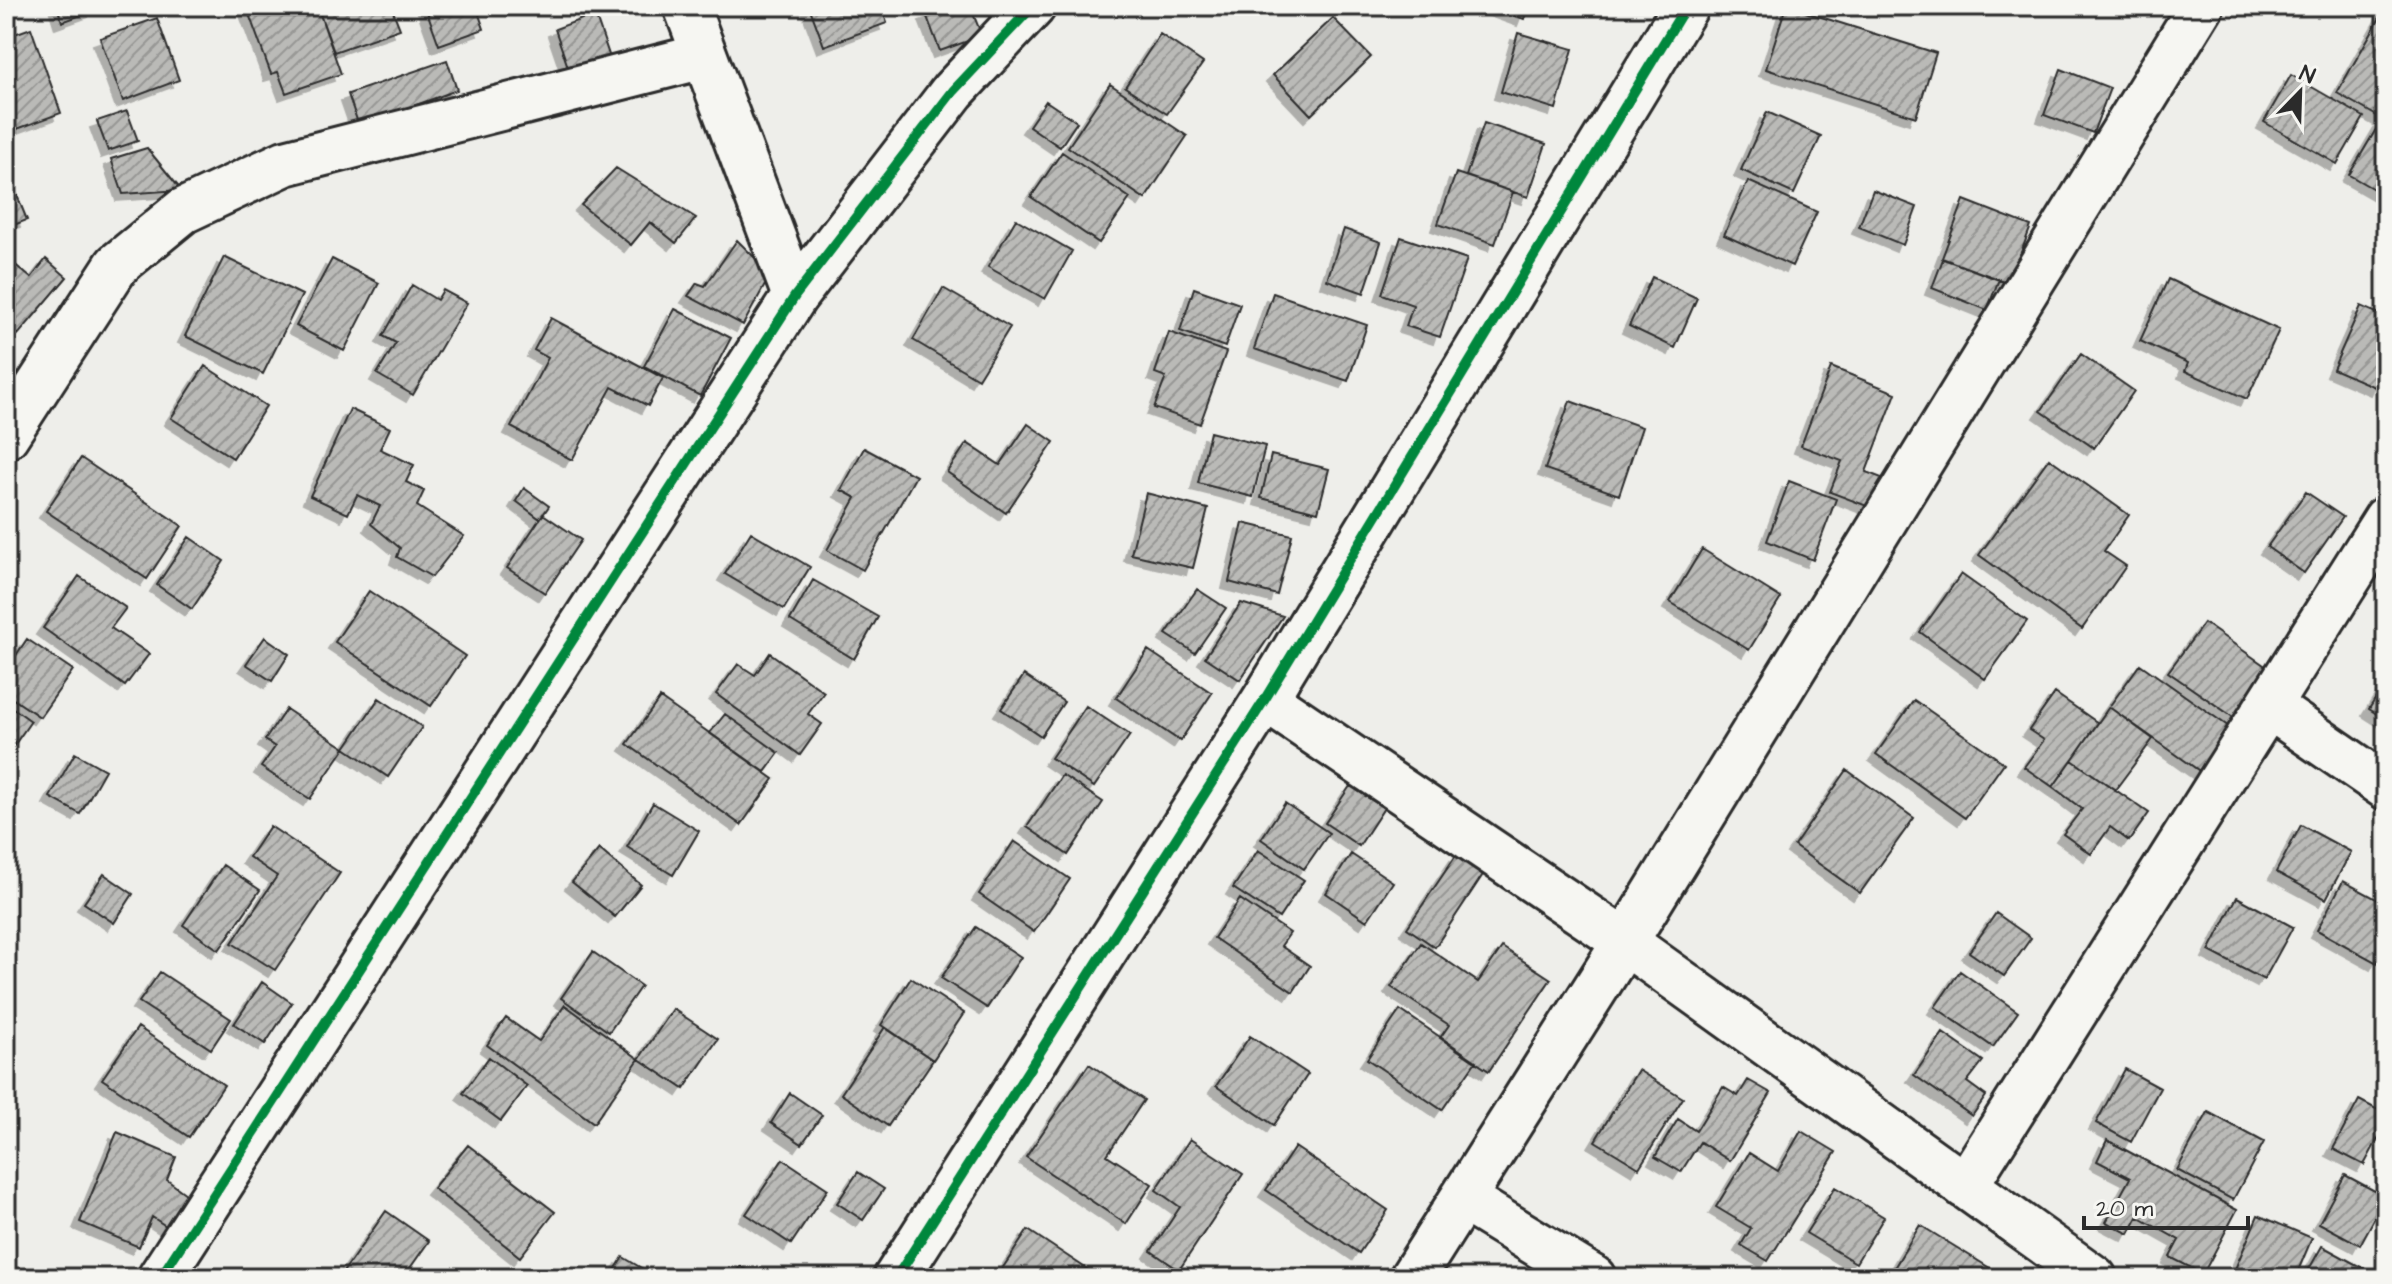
<svg xmlns="http://www.w3.org/2000/svg" width="2392" height="1284" viewBox="0 0 2392 1284" font-family="'Architects Daughter',sans-serif">
<defs>
<pattern id="building-hatch" width="6" height="6" patternUnits="userSpaceOnUse" patternTransform="scale(2)"><rect width="6" height="6" fill="#babab7"/><path d="M-1 1l2-2M0 6l6-6M5 7l2-2" fill="none" stroke="#979795"/></pattern>
<filter id="shadow"><feDropShadow dx="-7" dy="7" stdDeviation="0" flood-color="#0004"/></filter>
</defs>
<rect width="100%" height="100%" fill="#eeeeea"/>
<filter id="ink" filterUnits="userSpaceOnUse"><feTurbulence type="fractalNoise" baseFrequency=".0125" numOctaves="2"/><feDisplacementMap in="SourceGraphic" scale="16" xChannelSelector="R" yChannelSelector="G"/><feConvolveMatrix kernelMatrix="1 2 1 2 8 2 1 2 1" color-interpolation-filters="sRGB"/></filter>
<g filter="url(#ink)">
<!-- building -->
<path fill="url(#building-hatch)" stroke="#2b2b2b" stroke-width="2" filter="url(#shadow)" d="M 57,6 L 94,6 L 95,10 L 62,22 Z
M 246,6 L 317,6 L 341,74 L 286,93 L 278,72 L 271,74 Z
M 317,6 L 391,6 L 400,29 L 334,52 Z
M 425,6 L 476,6 L 484,29 L 439,45 Z
M 809,6 L 881,6 L 887,23 L 824,46 Z
M 949,6 L 970,6 L 982,36 L 940,51 L 926,14 Z
M 1488,6 L 1529,6 L 1524,19 Z
M 1786,6 L 1936,53 L 1916,117 L 1766,69 Z
M 2386,7 L 2386,196 L 2349,175 L 2382,119 L 2337,93 Z
M 595,14 L 610,58 L 570,73 L 555,29 Z
M 157,18 L 179,80 L 123,101 L 100,38 Z
M 1333,18 L 1371,57 L 1311,115 L 1273,75 Z
M 31,28 L 61,113 L 6,133 L 6,37 Z
M 1518,33 L 1573,49 L 1556,109 L 1501,92 Z
M 1160,34 L 1203,63 L 1167,114 L 1125,87 Z
M 447,60 L 457,90 L 359,126 L 348,94 Z
M 2061,69 L 2110,88 L 2093,133 L 2044,115 Z
M 2291,75 L 2364,117 L 2337,164 L 2264,122 Z
M 1110,84 L 1187,136 L 1145,199 L 1068,147 Z
M 1046,101 L 1077,122 L 1060,147 L 1029,126 Z
M 127,111 L 138,141 L 108,151 L 97,121 Z
M 1767,112 L 1821,136 L 1794,194 L 1741,170 Z
M 1484,123 L 1546,144 L 1528,197 L 1466,176 Z
M 147,148 L 181,190 L 123,194 L 111,159 Z
M 1062,152 L 1130,198 L 1099,243 L 1031,197 Z
M 616,168 L 696,218 L 676,243 L 650,222 L 631,245 L 581,205 Z
M 1456,173 L 1513,192 L 1495,244 L 1438,224 Z
M 1748,181 L 1817,212 L 1792,266 L 1724,235 Z
M 12,183 L 27,220 L 6,228 L 6,186 Z
M 1873,190 L 1917,207 L 1903,245 L 1859,227 Z
M 1964,200 L 2031,226 L 2009,284 L 1942,258 Z
M 1016,219 L 1072,251 L 1045,299 L 988,267 Z
M 1344,229 L 1381,242 L 1364,293 L 1327,280 Z
M 1401,237 L 1467,259 L 1440,337 L 1406,326 L 1413,305 L 1382,294 Z
M 737,240 L 771,274 L 743,325 L 688,296 L 697,283 L 705,286 Z
M 6,257 L 31,278 L 46,259 L 67,277 L 18,335 L 6,326 Z
M 224,257 L 302,295 L 263,374 L 185,336 Z
M 332,259 L 379,283 L 344,351 L 296,326 Z
M 1943,259 L 1999,279 L 1987,310 L 1932,288 Z
M 1652,277 L 1697,298 L 1675,348 L 1629,326 Z
M 2168,279 L 2279,330 L 2247,399 L 2185,371 L 2188,363 L 2140,341 Z
M 412,285 L 437,300 L 443,290 L 467,303 L 413,395 L 377,374 L 396,343 L 383,336 Z
M 943,288 L 1010,327 L 978,379 L 913,340 Z
M 1194,288 L 1240,304 L 1225,347 L 1180,331 Z
M 1273,293 L 1367,325 L 1348,381 L 1254,349 Z
M 2361,306 L 2386,317 L 2386,369 L 2377,388 L 2333,369 Z
M 675,309 L 731,338 L 700,396 L 644,366 Z
M 551,318 L 663,378 L 648,406 L 612,387 L 572,460 L 511,427 L 548,358 L 534,350 Z
M 1169,332 L 1226,352 L 1200,424 L 1154,408 L 1166,377 L 1155,373 Z
M 2081,354 L 2134,391 L 2094,448 L 2041,411 Z
M 205,366 L 266,406 L 233,458 L 171,418 Z
M 1831,367 L 1896,393 L 1866,472 L 1892,482 L 1880,511 L 1830,492 L 1842,461 L 1801,446 Z
M 1570,401 L 1642,427 L 1619,495 L 1545,469 Z
M 350,409 L 390,428 L 380,449 L 414,465 L 406,482 L 424,491 L 417,506 L 464,536 L 432,577 L 397,557 L 400,548 L 371,524 L 380,506 L 357,495 L 348,514 L 310,496 Z
M 1028,424 L 1054,442 L 1006,513 L 947,472 L 967,443 L 1000,465 Z
M 1210,432 L 1265,446 L 1253,497 L 1198,483 Z
M 864,448 L 916,476 L 863,570 L 827,550 L 856,498 L 841,490 Z
M 1271,455 L 1329,469 L 1318,512 L 1261,498 Z
M 81,458 L 182,526 L 147,579 L 46,511 Z
M 2049,458 L 2129,515 L 2104,551 L 2126,566 L 2082,629 L 1979,555 Z
M 1789,481 L 1836,499 L 1813,560 L 1767,541 Z
M 524,488 L 549,506 L 540,519 L 516,501 Z
M 2306,492 L 2343,517 L 2304,573 L 2267,547 Z
M 1146,493 L 1208,509 L 1193,568 L 1131,554 Z
M 543,514 L 581,540 L 545,593 L 507,568 Z
M 1243,523 L 1292,535 L 1277,595 L 1229,582 Z
M 751,532 L 810,567 L 784,609 L 725,574 Z
M 189,537 L 224,561 L 192,609 L 157,585 Z
M 1702,549 L 1781,598 L 1749,650 L 1670,602 Z
M 1961,574 L 2027,621 L 1985,679 L 1920,632 Z
M 79,576 L 126,608 L 111,628 L 149,654 L 125,686 L 43,628 Z
M 813,580 L 878,617 L 854,659 L 790,620 Z
M 1197,589 L 1226,608 L 1195,653 L 1166,634 Z
M 369,591 L 465,656 L 431,706 L 335,642 Z
M 1241,603 L 1283,616 L 1240,680 L 1205,657 Z
M 2204,623 L 2271,670 L 2236,719 L 2168,672 Z
M 265,637 L 289,654 L 272,681 L 246,664 Z
M 27,639 L 73,670 L 40,717 L 6,694 L 6,670 Z
M 1148,650 L 1212,693 L 1180,741 L 1116,698 Z
M 770,653 L 824,692 L 808,714 L 822,724 L 800,755 L 716,694 L 738,664 L 755,675 Z
M 2140,664 L 2232,729 L 2201,772 L 2109,707 Z
M 1024,675 L 1064,702 L 1041,736 L 1001,709 Z
M 2386,682 L 2386,720 L 2369,709 Z
M 2055,693 L 2098,723 L 2053,787 L 2024,767 L 2044,740 L 2029,730 Z
M 379,698 L 422,727 L 388,777 L 345,748 Z
M 660,698 L 774,779 L 741,825 L 627,744 Z
M 1914,700 L 2004,763 L 1965,818 L 1876,754 Z
M 6,703 L 31,721 L 6,757 Z
M 1086,706 L 1130,735 L 1094,787 L 1051,758 Z
M 2109,707 L 2153,739 L 2115,790 L 2072,760 Z
M 286,709 L 345,748 L 310,799 L 261,767 L 275,747 L 265,740 Z
M 725,714 L 779,753 L 765,772 L 710,733 Z
M 75,753 L 105,770 L 80,814 L 50,797 Z
M 2072,760 L 2149,813 L 2129,841 L 2110,827 L 2091,854 L 2063,834 L 2082,809 L 2053,787 Z
M 1847,770 L 1914,818 L 1860,893 L 1794,846 Z
M 1062,775 L 1103,802 L 1068,855 L 1027,827 Z
M 1350,786 L 1384,808 L 1359,846 L 1325,823 Z
M 653,803 L 699,831 L 673,875 L 627,847 Z
M 1285,803 L 1329,833 L 1304,869 L 1261,839 Z
M 2301,825 L 2351,852 L 2326,899 L 2276,872 Z
M 270,826 L 340,873 L 275,970 L 232,943 L 277,876 L 249,857 Z
M 1014,841 L 1070,879 L 1034,932 L 979,894 Z
M 599,849 L 641,885 L 615,917 L 572,882 Z
M 1258,850 L 1304,880 L 1279,918 L 1233,888 Z
M 1351,854 L 1393,882 L 1367,921 L 1326,893 Z
M 1457,854 L 1484,873 L 1435,947 L 1407,928 Z
M 223,865 L 260,890 L 219,950 L 183,925 Z
M 104,874 L 133,894 L 114,923 L 84,903 Z
M 2343,881 L 2386,904 L 2386,946 L 2377,963 L 2317,930 Z
M 2237,897 L 2293,927 L 2264,980 L 2209,951 Z
M 1240,899 L 1290,933 L 1281,946 L 1310,966 L 1293,992 L 1214,938 Z
M 1996,913 L 2031,938 L 2004,976 L 1969,952 Z
M 976,927 L 1021,957 L 987,1008 L 941,978 Z
M 1421,943 L 1478,982 L 1502,947 L 1551,979 L 1489,1071 L 1440,1038 L 1449,1025 L 1391,987 Z
M 593,952 L 641,986 L 609,1032 L 561,998 Z
M 1960,971 L 2018,1012 L 1993,1047 L 1935,1007 Z
M 160,972 L 231,1019 L 211,1049 L 139,1002 Z
M 911,978 L 964,1013 L 933,1060 L 881,1025 Z
M 262,982 L 292,1003 L 265,1044 L 234,1024 Z
M 565,1005 L 639,1059 L 594,1123 L 487,1045 L 506,1018 L 539,1041 Z
M 673,1009 L 718,1039 L 684,1089 L 639,1059 Z
M 1400,1010 L 1476,1061 L 1442,1110 L 1367,1059 Z
M 138,1027 L 224,1085 L 189,1137 L 102,1079 Z
M 885,1027 L 933,1060 L 888,1126 L 841,1094 Z
M 1943,1033 L 1983,1061 L 1967,1082 L 1986,1096 L 1972,1116 L 1914,1075 Z
M 1250,1036 L 1308,1074 L 1274,1125 L 1216,1086 Z
M 489,1057 L 527,1086 L 501,1121 L 463,1093 Z
M 1089,1064 L 1144,1100 L 1107,1155 L 1152,1184 L 1126,1224 L 1026,1157 Z
M 2125,1069 L 2160,1088 L 2131,1142 L 2096,1123 Z
M 1638,1070 L 1683,1098 L 1639,1168 L 1595,1141 Z
M 1748,1080 L 1771,1093 L 1730,1161 L 1700,1142 L 1681,1172 L 1655,1157 L 1678,1119 L 1696,1131 L 1723,1087 L 1738,1096 Z
M 790,1093 L 822,1115 L 802,1144 L 771,1123 Z
M 2359,1100 L 2386,1114 L 2386,1124 L 2364,1165 L 2333,1149 Z
M 2208,1112 L 2264,1142 L 2233,1200 L 2177,1170 Z
M 1801,1131 L 1836,1152 L 1768,1261 L 1741,1245 L 1751,1228 L 1716,1207 L 1749,1153 L 1778,1171 Z
M 117,1132 L 176,1157 L 167,1180 L 186,1194 L 172,1230 L 152,1217 L 139,1247 L 80,1222 Z
M 1190,1139 L 1243,1174 L 1179,1270 L 1151,1251 L 1180,1207 L 1156,1190 Z
M 2107,1140 L 2237,1210 L 2203,1274 L 2170,1257 L 2179,1240 L 2138,1217 L 2129,1234 L 2106,1222 L 2130,1178 L 2097,1161 Z
M 468,1145 L 555,1212 L 520,1257 L 433,1188 Z
M 1295,1147 L 1388,1210 L 1359,1253 L 1266,1190 Z
M 783,1159 L 828,1189 L 791,1244 L 746,1214 Z
M 858,1172 L 884,1189 L 863,1220 L 837,1203 Z
M 2345,1175 L 2386,1197 L 2360,1245 L 2319,1223 Z
M 1835,1187 L 1884,1217 L 1856,1263 L 1806,1233 Z
M 386,1211 L 429,1241 L 403,1278 L 339,1278 Z
M 2258,1215 L 2312,1238 L 2295,1278 L 2257,1278 L 2235,1269 Z
M 1920,1225 L 2006,1278 L 1899,1278 L 1891,1273 Z
M 1028,1230 L 1090,1271 L 1085,1278 L 996,1278 Z
M 2322,1246 L 2381,1278 L 2304,1278 Z
M 623,1257 L 658,1278 L 610,1278 Z
M 740,1266 L 759,1278 L 732,1278 Z
M 1851,1268 L 1874,1278 L 1847,1278 Z"/>
<g fill="none" stroke-linecap="round" stroke-linejoin="round">
<!-- minor casing -->
<g stroke="#2b2b2b" stroke-width="50">
<path id="minor" d="M 686,6 L 795,296
M 6,436 L 117,265 L 183,211 L 285,163 L 704,56
M 1265,699 L 1625,942 L 2094,1278
M 2270,707 L 2386,787
M 1965,1186 L 2386,519
M 1464,1199 L 1593,1278
M 160,1278 L 795,296 L 953,91 L 1033,6
M 896,1278 L 1265,699 L 1686,6
M 1412,1278 L 1625,942 L 2201,6"/>
</g>
<!-- minor -->
<use href="#minor" stroke="#f6f6f2" stroke-width="44"/>
<!-- cycleway casing -->
<g stroke="#f6f6f2" stroke-width="15">
<path id="cycleway" d="M 160,1278 L 795,296 L 953,91 L 1033,6
M 896,1278 L 1265,699 L 1686,6"/>
</g>
<!-- cycleway -->
<use href="#cycleway" stroke="#00873e" stroke-width="10"/>
</g>
</g>
<!-- margin -->
<rect width="2392" height="1284" fill="none" stroke="#f6f6f2" stroke-width="32"/>
<rect x="16" y="16" width="2360" height="1252" fill="none" stroke="#2b2b2b" stroke-width="3" filter="url(#ink)"/>
<!-- north arrow -->
<g transform="translate(2300 92) rotate(23)" stroke="#f6f6f2" stroke-width="6" paint-order="stroke">
<path d="M0-6L14 30L0 20L-14 30Z" fill="#2b2b2b"/>
<text y="-12" font-size="22" font-weight="bold" text-anchor="middle" fill="#2b2b2b">N</text>
</g>
<!-- scale -->
<path d="M2084 1216v12h164v-12" fill="none" stroke="#2b2b2b" stroke-width="4"/>
<text x="2096" y="1216" font-size="24" fill="#2b2b2b" stroke="#f6f6f2" stroke-width="6" paint-order="stroke">20 m</text>
</svg>
